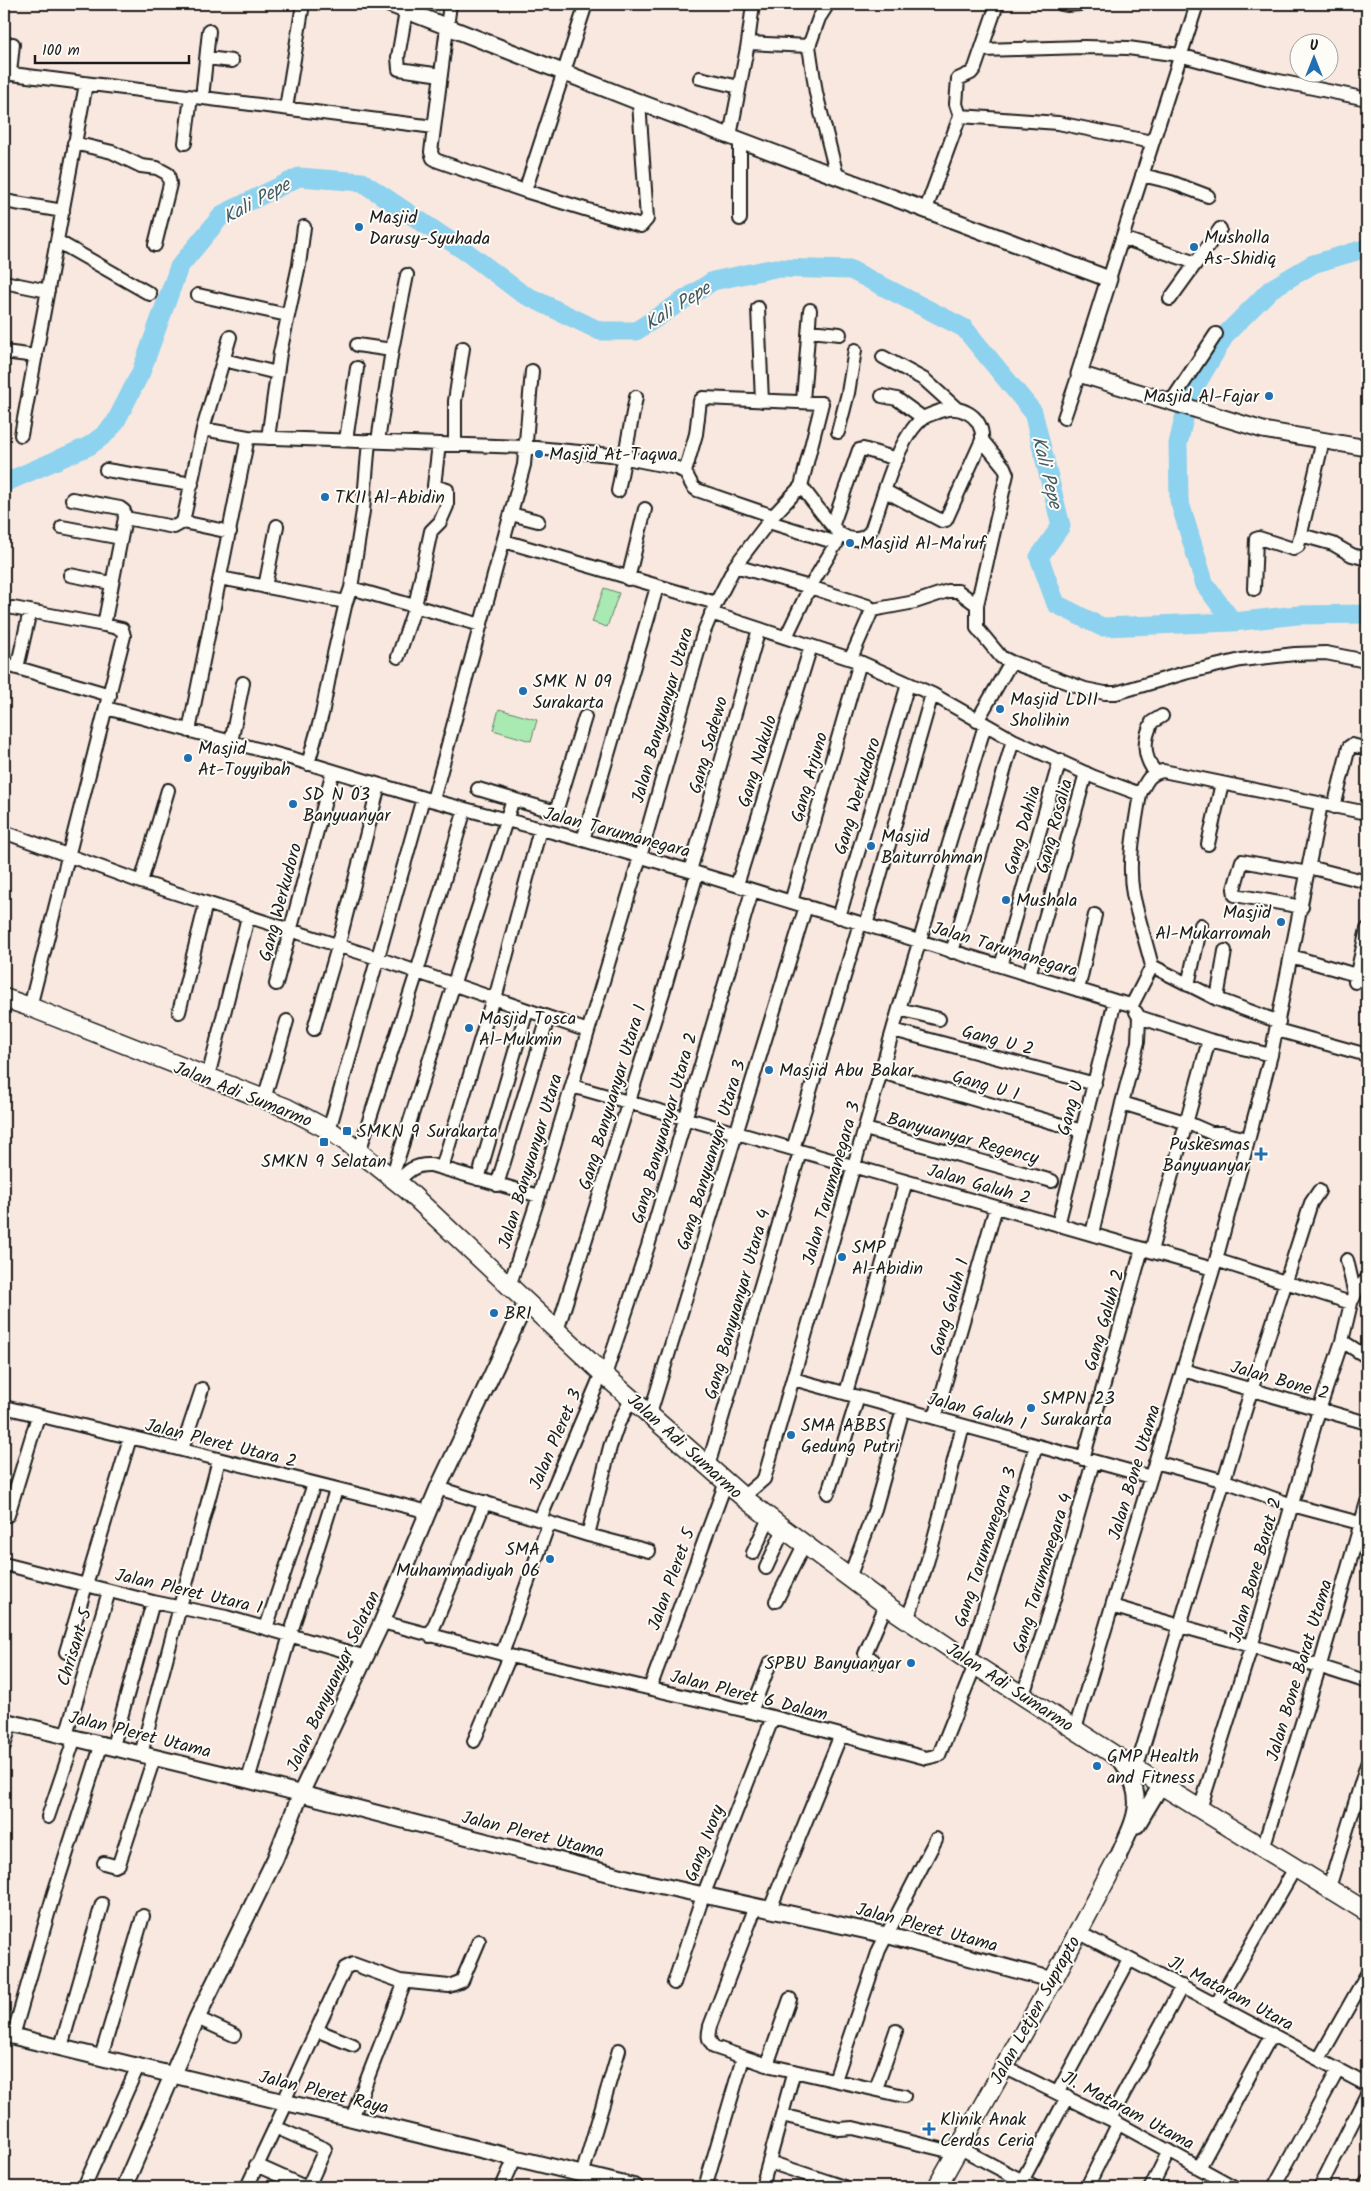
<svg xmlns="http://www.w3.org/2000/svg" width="1371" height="2191" viewBox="0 0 1371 2191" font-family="Kalam,sans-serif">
<rect width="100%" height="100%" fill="#f9e8df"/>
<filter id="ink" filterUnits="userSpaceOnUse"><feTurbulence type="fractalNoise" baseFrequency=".02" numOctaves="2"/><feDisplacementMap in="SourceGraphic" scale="10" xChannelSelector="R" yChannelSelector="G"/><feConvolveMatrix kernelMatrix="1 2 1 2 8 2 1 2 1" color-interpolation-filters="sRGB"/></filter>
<g filter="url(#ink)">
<!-- green -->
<path fill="#a9eab2" stroke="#628367" d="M 604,588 L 619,593 L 607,627 L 592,622 Z
M 499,709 L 537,720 L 531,741 L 493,730 Z"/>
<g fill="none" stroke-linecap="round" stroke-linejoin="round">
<!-- river -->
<path stroke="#8dd2ef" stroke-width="19" d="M 4,483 L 89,446 L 104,435 L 115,423 L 141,372 L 179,267 L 223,214 L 299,177 L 362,182 L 468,253 L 521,293 L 600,331 L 636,331 L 713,281 L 775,268 L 851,270 L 964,328 L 1033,412 L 1061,526 L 1039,557 L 1056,604 L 1102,627 L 1233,622 L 1298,615 L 1367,614
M 1233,622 L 1205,585 L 1179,500 L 1178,444 L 1189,397 L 1226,334 L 1271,289 L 1313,264 L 1367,248"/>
<!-- minor casing -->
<g stroke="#1c1c1c" stroke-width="16">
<path id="minor" d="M 450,4 L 431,152 L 433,158 L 438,161 L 525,191 L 641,226 L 647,219 L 639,102
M 828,4 L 819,18 L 809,46 L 816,93 L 837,176
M 1062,4 L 1067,5 L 1080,4
M 406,11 L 398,57 L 399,69 L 441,75
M 748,43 L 809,46
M 982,50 L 1084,47 L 1128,48 L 1179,55 L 1269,79 L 1367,99
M 207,58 L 232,61
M 4,73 L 434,127
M 10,73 L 13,44
M 700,78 L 739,87
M 202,98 L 209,31
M 286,108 L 303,4
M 960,116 L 1058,123 L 1152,142
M 730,136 L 748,43 L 753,4
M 74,143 L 112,152 L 141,166 L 157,168 L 168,174 L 170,184 L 155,245
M 185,143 L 191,97
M 1142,175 L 1171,182 L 1208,196
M 525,191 L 586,4
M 4,201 L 63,211
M 926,209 L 960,116 L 956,104 L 958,79 L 971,73 L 975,68 L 997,4
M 740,219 L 740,139
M 1122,238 L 1196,263 L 1220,229
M 57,241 L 150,294
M 1109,279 L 1197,4
M 4,282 L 48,291
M 198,295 L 287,315
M 1170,299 L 1196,263
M 758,308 L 762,401
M 809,331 L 840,334
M 357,345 L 392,350
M 4,352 L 36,356
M 883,357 L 925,380 L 957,409
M 224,360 L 277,373
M 882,396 L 897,399 L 923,418
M 803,401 L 810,310
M 1171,402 L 1216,334
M 1064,418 L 1079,374
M 203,429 L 248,437
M 838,432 L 848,393 L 855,350
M 21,435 L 86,84
M 268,438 L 280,353 L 299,265 L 304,227
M 346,440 L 357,368
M 982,440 L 1004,467 L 1007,474 L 977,605 L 977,628 L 1001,657 L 1011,662 L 1085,689 L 1105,693 L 1116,693 L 1185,673 L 1241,660 L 1295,654 L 1326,653 L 1361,660
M 378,441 L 392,350 L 407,275
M 455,444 L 455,401 L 463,348
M 106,470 L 192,484
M 801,486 C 809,496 833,530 842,535 C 852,542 867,540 872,528 C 883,497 897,439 923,418 C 928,415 935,413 940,411 C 949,408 958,408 966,412 C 977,417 983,428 982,440 L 946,520 L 942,521 L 885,491
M 618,491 L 636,397
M 72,499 L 120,508 L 124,511 L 125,518
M 511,514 L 538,521
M 183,522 L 230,532
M 769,522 L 837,543
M 833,524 L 859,450 L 863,449 L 897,459
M 62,527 L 121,538
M 1301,535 L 1333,544 L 1352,555 L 1367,559
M 504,541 L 716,603
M 735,566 L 810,587 L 868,606 L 872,610 L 870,615 L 851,658
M 70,575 L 111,583
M 220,578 L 346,602
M 628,579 L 645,509
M 265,587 L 277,526
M 351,588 L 481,625
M 1254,589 L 1256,539 L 1259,538 L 1293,549 L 1298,546 L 1323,440
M 13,608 L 104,625
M 872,610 L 915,602 L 948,591 L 958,591 L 977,605
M 711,613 L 860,662 L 932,694 L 1013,740 L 1094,777 L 1140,794 C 1146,782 1149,773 1163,771 L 1367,813
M 786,637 L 810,587 L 841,535
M 398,657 L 415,606 L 431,531 L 440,522 L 447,506 L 447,490 L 434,486 L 439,444
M 4,664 L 110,695
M 17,668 L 30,611
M 106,708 L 294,759 L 423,798 L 583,840 L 690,871 L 1115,1001 L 1132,1005 L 1152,966 L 1217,999 L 1279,1022
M 977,721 L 1011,662
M 189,731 L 248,437 L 526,447 L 611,455 L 677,468 L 685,472 L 693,487 L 697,490 L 773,516
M 231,742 L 243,683
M 308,764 L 322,714 L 331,667 L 346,602 L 351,588 L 363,511 L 369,441
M 1155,772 C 1143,756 1143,741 1152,722 L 1162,716
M 478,789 L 556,812 L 585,717
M 1140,794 C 1135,826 1127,861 1133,894 C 1138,918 1146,942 1152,966
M 433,800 L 524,465 L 532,371
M 1334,807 L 1349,747 L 1352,745 L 1367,749
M 4,832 L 141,882 L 377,958 L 588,1031
M 583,840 L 657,587
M 1208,844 L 1222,783
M 1309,867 L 1367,882
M 690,871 L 759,629
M 141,882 L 168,790
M 737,885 L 811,646
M 791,902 L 860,662
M 1302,907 L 1235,895 L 1234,889 L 1242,861 L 1308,873
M 839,917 L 908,684
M 866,925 L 932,694
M 952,952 L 1013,740
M 1291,956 L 1356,975
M 1001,966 L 1060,760
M 1029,975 L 1086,773
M 1355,982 L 1367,929
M 276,984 L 333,771
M 1188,985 L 1201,925
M 1078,990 L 1095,915
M 495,999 L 540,829
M 1217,999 L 1225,951
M 30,1007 L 124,636 L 122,629 L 104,625 L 125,518 L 174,527 L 183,522 L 203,429 L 230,337
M 899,1009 L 939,1019
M 179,1012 L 206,903
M 1139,1017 L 1209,1040 L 1151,1251
M 314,1029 L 338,947 L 379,785
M 893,1030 L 1095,1084
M 1277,1030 L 1367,1055
M 1209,1040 L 1271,1055
M 881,1072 L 1082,1131
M 208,1077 L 248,917
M 572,1086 L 1213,1269
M 264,1099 L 287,1021
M 1122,1103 L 1188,1123 L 1211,1133 L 1222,1133 L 1248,1139
M 865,1129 L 1052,1181
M 329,1130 L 423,798
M 793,1149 L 860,923
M 359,1152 L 417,972 L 465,809
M 442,1168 L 493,998
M 392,1177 L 513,799
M 478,1179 L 527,1010
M 398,1182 C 407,1171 415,1164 431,1165 L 539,1196
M 497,1185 L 548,1018
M 1058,1225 L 1115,1001
M 1092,1234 L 1122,1103 L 1138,1042 L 1139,1017 L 1136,1012
M 1216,1260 L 1351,1303 L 1342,1341 L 1367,1357
M 1347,1260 L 1355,1295
M 509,1287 L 539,1196 L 640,857 L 703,634 L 716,603 L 735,566 L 773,516 L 801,486 L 822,403 L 703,398 L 700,401 L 696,434 L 685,472
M 1353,1299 L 1358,1288 L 1367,1279
M 557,1331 L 666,983 L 697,873
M 1183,1370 L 1367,1423
M 605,1375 L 648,1246 L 752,891
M 793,1379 L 1151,1477
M 846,1393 L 906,1181
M 4,1407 L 150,1442 L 429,1512
M 650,1414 L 806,906
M 935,1418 L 996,1207
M 182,1449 L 202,1389
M 1083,1459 L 1142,1249
M 1155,1462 L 1225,1481 L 1292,1505 L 1367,1525
M 708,1466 L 800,1152
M 438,1488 L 588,1535 L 649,1551
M 828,1493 L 858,1397
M 743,1497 L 764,1479 L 899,1009 L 985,725
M 8,1515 L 38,1416
M 540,1519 L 602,1373
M 588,1535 L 610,1447 L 618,1424 L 632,1398
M 753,1553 L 769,1518
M 4,1564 L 153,1602 L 226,1617 L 366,1657
M 766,1568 L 784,1529
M 849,1578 L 875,1509 L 903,1409
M 776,1601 L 804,1545
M 1112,1606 C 1197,1632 1284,1653 1367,1682
M 907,1619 C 933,1557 945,1491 963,1426
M 382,1622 L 510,1656 L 773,1717 L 926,1758 L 939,1755 L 975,1665
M 293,1626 L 336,1490
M 266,1628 L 314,1484
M 430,1636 L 485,1502
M 66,1652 L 130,1438
M 502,1654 L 549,1523
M 968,1660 L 1036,1446
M 874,1661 L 865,1654 L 886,1605
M 650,1688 L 726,1482
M 1023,1695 L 1054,1599 L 1093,1462
M 751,1712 L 770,1663
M 1075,1729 L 1216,1260 L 1271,1055 L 1321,804
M 66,1735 L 107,1598
M 474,1741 L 510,1656
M 4,1746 L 11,1722
M 113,1746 L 153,1602
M 141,1754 L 219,1460
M 1136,1770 L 1251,1391 L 1311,1203 L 1319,1191
M 248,1780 L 290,1635
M 1200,1809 L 1251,1647 L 1319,1410 L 1342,1341
M 48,1817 L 75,1737
M 1263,1848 L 1320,1665 L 1367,1502
M 104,1863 L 115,1866 L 119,1864 L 154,1758
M 1329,1888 L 1367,1764
M 756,1906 L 710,2026 C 708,2035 707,2039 714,2047 L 767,2065 L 904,2096
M 770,1909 L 840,1737
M 1078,1932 L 1367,2085
M 400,1981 L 449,1986 L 462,1981 L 479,1941
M 674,1983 L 703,1896 L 773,1717
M 1216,2005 L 1295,1868
M 197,2018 L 234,2035
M 316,2030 L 353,2045
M 13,2036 L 54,1893 L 102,1743
M 61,2047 L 102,1904
M 101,2057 L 143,1916
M 1319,2059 L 1367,1974
M 767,2065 L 790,1999
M 1004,2067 L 1110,2119 L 1234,2187
M 835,2080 L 879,1950 L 936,1839
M 876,2089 L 896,2031
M 1058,2092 L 1129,1960
M 284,2101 L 345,1968 L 353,1964 L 400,1981 L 403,1987 L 352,2118
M 782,2115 L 839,2129 L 853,2128 L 957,2153
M 1110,2119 L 1182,1986
M 275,2127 L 325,2149 L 308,2187
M 960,2148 L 1034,2187
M 769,2162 L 844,2187
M 256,2165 L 305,2187
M 1199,2168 L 1272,2034
M 582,2175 L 619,2050
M 1022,2181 L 1067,2097
M 84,2187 L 138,2066
M 247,2187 L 287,2102
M 502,2187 L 515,2158
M 705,2187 L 743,2058
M 762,2187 L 794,2071
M 1087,2187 L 1118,2124
M 1151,2187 L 1169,2151
M 1274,2187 L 1338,2070
M 1320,2187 L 1367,2094
M 1364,2187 L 1367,2182"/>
</g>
<!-- tertiary casing -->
<g stroke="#1c1c1c" stroke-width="19">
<path id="tertiary" d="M 389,4 L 639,102 L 1109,279 L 1079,374 L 1263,430 L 1367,448
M 4,1721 L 248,1780 L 635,1880 L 886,1935 L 1053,1980
M 1137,1825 L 1161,1785
M 1117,1859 C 1135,1818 1148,1801 1121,1760
M 4,2034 L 635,2187
M 124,2187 L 197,2018 L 275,1859 L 301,1793 L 382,1622 L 438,1488 L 526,1303"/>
</g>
<!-- secondary casing -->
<g stroke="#1c1c1c" stroke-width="21">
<path id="secondary" d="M 4,998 L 30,1007 L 287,1108 L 329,1130 L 348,1143 L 407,1190 L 602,1373 L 743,1497 L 784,1529 L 886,1605 L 975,1665 L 1161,1785 L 1367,1912
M 937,2187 L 1053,1980 L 1117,1859"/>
</g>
<!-- minor -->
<use href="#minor" stroke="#fdfcf7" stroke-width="12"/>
<!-- tertiary -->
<use href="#tertiary" stroke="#fdfcf7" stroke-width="15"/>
<!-- secondary -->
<use href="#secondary" stroke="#fdfcf7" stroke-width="18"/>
</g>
</g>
<!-- markers -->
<g fill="#1f6fb2" stroke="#fdfcf7" stroke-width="2">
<circle cx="359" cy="227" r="5"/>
<circle cx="1194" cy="247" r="5"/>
<circle cx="1269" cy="396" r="5"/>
<circle cx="539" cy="454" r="5"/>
<circle cx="325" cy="497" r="5"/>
<circle cx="850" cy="543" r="5"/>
<circle cx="523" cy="691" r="5"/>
<circle cx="1000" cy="709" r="5"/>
<circle cx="188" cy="758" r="5"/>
<circle cx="293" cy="804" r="5"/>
<circle cx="871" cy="846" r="5"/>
<circle cx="1006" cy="900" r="5"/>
<circle cx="1281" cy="922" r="5"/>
<circle cx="469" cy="1028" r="5"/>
<circle cx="769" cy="1070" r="5"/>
<rect x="342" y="1126" width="10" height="10" rx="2.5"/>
<rect x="319" y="1137" width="10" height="10" rx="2.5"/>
<path d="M1258.5 1146.5h5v5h5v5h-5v5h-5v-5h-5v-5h5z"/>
<circle cx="842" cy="1257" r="5"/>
<circle cx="494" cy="1313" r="5"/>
<circle cx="1031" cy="1408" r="5"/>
<circle cx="791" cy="1435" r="5"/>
<circle cx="550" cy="1559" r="5"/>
<circle cx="911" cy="1663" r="5"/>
<circle cx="1097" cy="1766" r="5"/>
<path d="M926.5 2121.5h5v5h5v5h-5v5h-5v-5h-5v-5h5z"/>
</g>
<g text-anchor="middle" stroke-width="4" stroke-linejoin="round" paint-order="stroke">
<!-- poi labels -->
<g font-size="18" fill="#1c1c1c" stroke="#fdfcf7" text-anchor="start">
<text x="369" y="223">Masjid<tspan x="369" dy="21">Darusy-Syuhada</tspan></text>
<text x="1204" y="243">Musholla<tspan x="1204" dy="21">As-Shidiq</tspan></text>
<text x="1259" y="402" text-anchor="end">Masjid Al-Fajar</text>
<text x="549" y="460">Masjid At-Taqwa</text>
<text x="335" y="503">TKII Al-Abidin</text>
<text x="860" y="549">Masjid Al-Ma'ruf</text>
<text x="533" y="687">SMK N 09<tspan x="533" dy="21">Surakarta</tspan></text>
<text x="1010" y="705">Masjid LDII<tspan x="1010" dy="21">Sholihin</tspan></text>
<text x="198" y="754">Masjid<tspan x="198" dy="21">At-Toyyibah</tspan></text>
<text x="303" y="800">SD N 03<tspan x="303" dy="21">Banyuanyar</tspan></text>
<text x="881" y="842">Masjid<tspan x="881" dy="21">Baiturrohman</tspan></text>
<text x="1016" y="906">Mushala</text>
<text x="1271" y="918" text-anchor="end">Masjid<tspan x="1271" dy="21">Al-Mukarromah</tspan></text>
<text x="479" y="1024">Masjid Tosca<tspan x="479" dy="21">Al-Mukmin</tspan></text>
<text x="779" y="1076">Masjid Abu Bakar</text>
<text x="357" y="1137">SMKN 9 Surakarta</text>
<text x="1250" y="1150" text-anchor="end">Puskesmas<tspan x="1250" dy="21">Banyuanyar</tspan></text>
<text x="324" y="1167" text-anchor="middle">SMKN 9 Selatan</text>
<text x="852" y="1253">SMP<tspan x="852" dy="21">Al-Abidin</tspan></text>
<text x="504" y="1319">BRI</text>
<text x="1041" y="1404">SMPN 23<tspan x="1041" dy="21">Surakarta</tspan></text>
<text x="801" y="1431">SMA ABBS<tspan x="801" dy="21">Gedung Putri</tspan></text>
<text x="540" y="1555" text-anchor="end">SMA<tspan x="540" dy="21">Muhammadiyah 06</tspan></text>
<text x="901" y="1669" text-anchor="end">SPBU Banyuanyar</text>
<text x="1107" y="1762">GMP Health<tspan x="1107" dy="21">and Fitness</tspan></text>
<text x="940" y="2125">Klinik Anak<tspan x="940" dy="21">Cerdas Ceria</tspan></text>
</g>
<!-- street labels -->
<g font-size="18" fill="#1c1c1c" stroke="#fdfcf7">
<text transform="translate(662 715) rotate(-74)" y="6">Jalan Banyuanyar Utara</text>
<text transform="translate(708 745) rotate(-74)" y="6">Gang Sadewo</text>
<text transform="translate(757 761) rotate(-73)" y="6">Gang Nakulo</text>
<text transform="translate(809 777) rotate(-74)" y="6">Gang Arjuno</text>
<text transform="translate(857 796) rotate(-73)" y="6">Gang Werkudoro</text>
<text transform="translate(1054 826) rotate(-75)" y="6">Gang Rosalia</text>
<text transform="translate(1022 830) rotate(-74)" y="6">Gang Dahlia</text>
<text transform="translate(617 832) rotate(15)" y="6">Jalan Tarumanegara</text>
<text transform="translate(280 902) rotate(-75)" y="6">Gang Werkudoro</text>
<text transform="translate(1005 949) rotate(17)" y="6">Jalan Tarumanegara</text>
<text transform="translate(998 1040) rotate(15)" y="6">Gang U 2</text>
<text transform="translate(986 1085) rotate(16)" y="6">Gang U 1</text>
<text transform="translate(243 1094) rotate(22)" y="6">Jalan Adi Sumarmo</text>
<text transform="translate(612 1097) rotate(-73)" y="6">Gang Banyuanyar Utara 1</text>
<text transform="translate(1070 1108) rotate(-75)" y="6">Gang U</text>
<text transform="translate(664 1128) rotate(-74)" y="6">Gang Banyuanyar Utara 2</text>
<text transform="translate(963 1138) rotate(15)" y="6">Banyuanyar Regency</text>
<text transform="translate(711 1155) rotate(-73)" y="6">Gang Banyuanyar Utara 3</text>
<text transform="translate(530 1161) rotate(-73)" y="6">Jalan Banyuanyar Utara</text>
<text transform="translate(831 1183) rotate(-74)" y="6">Jalan Tarumanegara 3</text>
<text transform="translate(979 1184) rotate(16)" y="6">Jalan Galuh 2</text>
<text transform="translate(737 1304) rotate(-74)" y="6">Gang Banyuanyar Utara 4</text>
<text transform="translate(949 1307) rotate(-74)" y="6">Gang Galuh 1</text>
<text transform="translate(1104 1320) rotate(-74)" y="6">Gang Galuh 2</text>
<text transform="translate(1280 1380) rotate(16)" y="6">Jalan Bone 2</text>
<text transform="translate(977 1411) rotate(15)" y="6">Jalan Galuh 1</text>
<text transform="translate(555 1439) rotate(-67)" y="6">Jalan Pleret 3</text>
<text transform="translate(221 1443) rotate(14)" y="6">Jalan Pleret Utara 2</text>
<text transform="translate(685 1446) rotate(42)" y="6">Jalan Adi Sumarmo</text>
<text transform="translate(1134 1472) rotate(-73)" y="6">Jalan Bone Utama</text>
<text transform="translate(985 1547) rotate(-72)" y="6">Gang Tarumanegara 3</text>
<text transform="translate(1255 1570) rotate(-74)" y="6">Jalan Bone Barat 2</text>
<text transform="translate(1042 1573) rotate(-73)" y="6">Gang Tarumanegara 4</text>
<text transform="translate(671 1579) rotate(-70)" y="6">Jalan Pleret 5</text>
<text transform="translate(189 1591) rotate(13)" y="6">Jalan Pleret Utara 1</text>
<text transform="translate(74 1647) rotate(-73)" y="6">Chrisant 5</text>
<text transform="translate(1299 1670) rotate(-73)" y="6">Jalan Bone Barat Utama</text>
<text transform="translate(333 1681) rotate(-65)" y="6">Jalan Banyuanyar Selatan</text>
<text transform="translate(1010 1687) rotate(33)" y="6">Jalan Adi Sumarmo</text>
<text transform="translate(749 1695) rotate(14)" y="6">Jalan Pleret 6 Dalam</text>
<text transform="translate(140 1734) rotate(14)" y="6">Jalan Pleret Utama</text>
<text transform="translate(533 1834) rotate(14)" y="6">Jalan Pleret Utama</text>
<text transform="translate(704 1843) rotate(-69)" y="6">Gang Ivory</text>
<text transform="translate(927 1927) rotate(15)" y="6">Jalan Pleret Utama</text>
<text transform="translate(1231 1993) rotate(28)" y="6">Jl. Mataram Utara</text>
<text transform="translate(1035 2010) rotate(-61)" y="6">Jalan Letjen Suprapto</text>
<text transform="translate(324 2092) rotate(14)" y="6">Jalan Pleret Raya</text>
<text transform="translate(1128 2110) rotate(28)" y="6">Jl. Mataram Utama</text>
</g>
<!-- water labels -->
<g font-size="19" font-style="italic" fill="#445c66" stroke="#fdfcf7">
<text transform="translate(256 200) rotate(-29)" y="7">Kali Pepe</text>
<text transform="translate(677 305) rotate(-32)" y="7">Kali Pepe</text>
<text transform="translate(1048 472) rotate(76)" y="7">Kali Pepe</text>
</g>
</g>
<!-- margin -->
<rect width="1371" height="2191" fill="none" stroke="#fdfcf7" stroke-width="20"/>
<rect x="10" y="10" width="1351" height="2171" fill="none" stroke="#1c1c1c" stroke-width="2" filter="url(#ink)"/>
<!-- north arrow -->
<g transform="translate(1314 58)"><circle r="24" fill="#fdfcf7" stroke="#a3a29f"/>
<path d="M0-4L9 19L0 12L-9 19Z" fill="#1f6fb2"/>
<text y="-8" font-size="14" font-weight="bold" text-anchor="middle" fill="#1c1c1c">U</text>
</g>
<!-- scale -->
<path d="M35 55v8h154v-8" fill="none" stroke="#1c1c1c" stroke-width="2.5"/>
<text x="42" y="55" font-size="15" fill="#1c1c1c" stroke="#fdfcf7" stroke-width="4" paint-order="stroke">100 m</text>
</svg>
